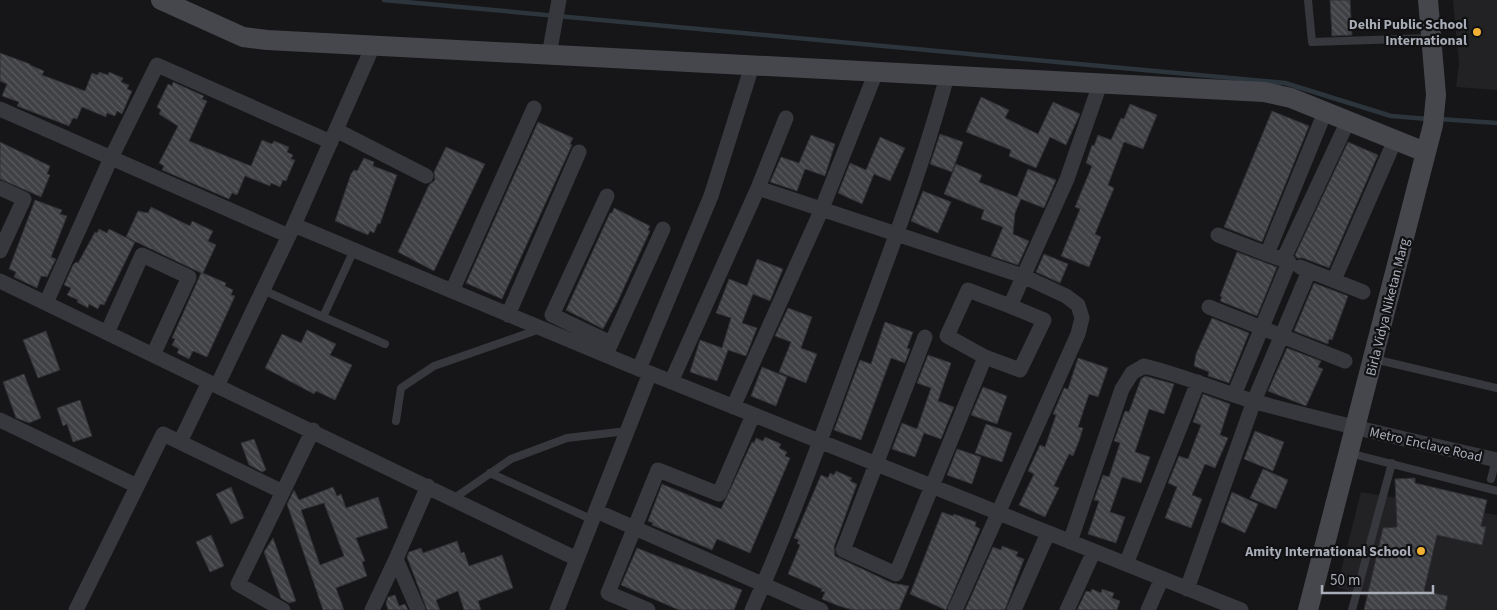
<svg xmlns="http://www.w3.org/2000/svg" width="1497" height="610" viewBox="0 0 1497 610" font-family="'Source Sans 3',sans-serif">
<defs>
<pattern id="building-back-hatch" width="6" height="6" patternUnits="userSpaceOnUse" patternTransform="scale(1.25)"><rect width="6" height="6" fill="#404145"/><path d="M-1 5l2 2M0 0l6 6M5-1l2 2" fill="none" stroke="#595a5e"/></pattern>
</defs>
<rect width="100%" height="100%" fill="#161618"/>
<!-- built -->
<path fill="#222225" d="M 1453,0 L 1497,0 L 1497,90 L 1456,87 L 1459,64 Z
M 1361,492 L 1497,515 L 1497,610 L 1406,610 L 1337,587 Z"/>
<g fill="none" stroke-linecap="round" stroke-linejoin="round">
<!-- stream -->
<path stroke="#2c353c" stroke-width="4.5" d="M 384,0 L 1285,83 L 1391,116 L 1428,119
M 1439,119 L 1497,123"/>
</g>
<!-- building -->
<path fill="url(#building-back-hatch)" stroke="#303034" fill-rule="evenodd" d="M 1330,0 L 1350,0 L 1352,35 L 1332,36 Z
M 0,53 L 30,64 L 30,65 L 44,71 L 42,75 L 85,91 L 92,73 L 98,75 L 99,72 L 108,75 L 109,72 L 123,78 L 121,82 L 129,85 L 127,89 L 132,91 L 122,114 L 117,111 L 115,116 L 107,113 L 106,117 L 82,107 L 77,119 L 73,118 L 69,126 L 17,106 L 19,102 L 2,96 L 7,84 L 0,81 Z
M 173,82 L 204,96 L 202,99 L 207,101 L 189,141 L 251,166 L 262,140 L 272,144 L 274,141 L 289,147 L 287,152 L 293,155 L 291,159 L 295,160 L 286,181 L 283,180 L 280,187 L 271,183 L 270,186 L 245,176 L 237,195 L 232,193 L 229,199 L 162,170 L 164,166 L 159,163 L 178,126 L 159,114 L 161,110 L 157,107 L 168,84 L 172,86 Z
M 981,97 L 1009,110 L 1005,118 L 1038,134 L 1053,102 L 1080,114 L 1066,145 L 1050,137 L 1036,168 L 1009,156 L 1011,150 L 966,132 Z
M 1130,104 L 1157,115 L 1143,149 L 1124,142 L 1108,185 L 1114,188 L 1095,234 L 1101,237 L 1089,267 L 1061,256 L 1080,209 L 1075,207 L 1092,166 L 1086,163 L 1092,145 L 1094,146 L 1098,135 L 1111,140 L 1121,118 L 1124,119 Z
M 1272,111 L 1309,126 L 1262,242 L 1224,227 Z
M 538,122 L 573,138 L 570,144 L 572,145 L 502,299 L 466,283 Z
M 940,134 L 963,142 L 952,172 L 930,164 Z
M 811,135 L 835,144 L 825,176 L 805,169 L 797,191 L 770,182 L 781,157 L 799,163 Z
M 880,137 L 905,148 L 890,181 L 874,174 L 862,204 L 838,193 L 850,163 L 866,170 Z
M 0,142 L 50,166 L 47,174 L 50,175 L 41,197 L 0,179 Z
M 1348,142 L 1378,155 L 1329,268 L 1303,258 L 1297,258 L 1295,255 Z
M 446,147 L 485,164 L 434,271 L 398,252 L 429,185 L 435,180 L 434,172 Z
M 364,158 L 374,162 L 373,166 L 397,175 L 380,224 L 378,223 L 374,233 L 370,231 L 368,235 L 335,221 L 351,174 L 354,170 L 357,171 Z
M 956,164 L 982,175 L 979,182 L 1017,197 L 1028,169 L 1056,180 L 1044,208 L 1021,199 L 1015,213 L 1013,234 L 1029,241 L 1018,265 L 991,256 L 1003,227 L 981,219 L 984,210 L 944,194 Z
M 923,191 L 951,202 L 938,233 L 911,221 Z
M 35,200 L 62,210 L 60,214 L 67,216 L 51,257 L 56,259 L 47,277 L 41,276 L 37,288 L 14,277 L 16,272 L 9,269 Z
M 151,207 L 190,226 L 192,221 L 213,231 L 208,241 L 216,245 L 203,273 L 226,283 L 225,286 L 233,290 L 231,295 L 235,296 L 207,357 L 193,351 L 189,359 L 177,353 L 179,349 L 172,345 L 175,339 L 172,338 L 201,273 L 126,237 L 138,211 L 148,213 Z
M 614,208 L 650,226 L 648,230 L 650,231 L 617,303 L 603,329 L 566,310 L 610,213 L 612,213 Z
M 99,229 L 107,233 L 109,229 L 135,242 L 104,305 L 100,304 L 98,309 L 89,304 L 88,308 L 77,302 L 78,300 L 67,295 L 71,288 L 64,285 L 73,265 L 76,262 L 78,263 L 95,232 L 97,233 Z
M 1237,252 L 1277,267 L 1257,316 L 1220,301 L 1222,297 L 1220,296 Z
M 1044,254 L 1068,264 L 1060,283 L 1036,272 Z
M 757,259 L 783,269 L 770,301 L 753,294 L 742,323 L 757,328 L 746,356 L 728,350 L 717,381 L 690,372 L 700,340 L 722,348 L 731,318 L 716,313 L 729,279 L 747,286 Z
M 1314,283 L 1348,296 L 1332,340 L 1329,339 L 1328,344 L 1294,331 Z
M 788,308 L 812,317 L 801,348 L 817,354 L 806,383 L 779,372 L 791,342 L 775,336 Z
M 1212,318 L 1249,333 L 1229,383 L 1208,376 L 1209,372 L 1194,366 L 1196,354 Z
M 885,322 L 913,332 L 907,348 L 910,349 L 905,363 L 891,358 L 861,440 L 834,430 L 860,360 L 871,364 Z
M 307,330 L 336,344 L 330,355 L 352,365 L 335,400 L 316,391 L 314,394 L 265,368 L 282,334 L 301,343 Z
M 46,331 L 60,370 L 38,378 L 23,340 Z
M 1287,348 L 1321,361 L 1318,367 L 1323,369 L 1306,406 L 1268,391 Z
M 928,355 L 951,363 L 938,401 L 954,407 L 941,439 L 924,433 L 915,457 L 892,449 L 902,423 L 917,429 L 931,388 L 917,383 Z
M 1078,358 L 1108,368 L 1098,397 L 1089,394 L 1078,427 L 1083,428 L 1079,441 L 1073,456 L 1069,454 L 1054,486 L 1059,488 L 1045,517 L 1019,505 L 1034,474 L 1028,471 L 1040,445 L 1045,447 L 1056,415 L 1053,414 L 1064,388 L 1068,389 Z
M 762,367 L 787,377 L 776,406 L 751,396 Z
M 24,374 L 41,418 L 29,423 L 16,418 L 3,382 Z
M 1145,376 L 1174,384 L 1164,414 L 1149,409 L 1135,452 L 1150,457 L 1141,483 L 1122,477 L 1110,512 L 1125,517 L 1116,543 L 1088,534 L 1099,501 L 1094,500 L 1103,475 L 1109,477 L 1120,443 L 1114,441 L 1125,411 L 1129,412 L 1141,379 Z
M 983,387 L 1007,396 L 997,424 L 971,415 Z
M 1203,394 L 1230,404 L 1220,435 L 1228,438 L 1215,468 L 1205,464 L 1192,495 L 1202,499 L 1191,528 L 1165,518 L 1177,487 L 1168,483 L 1179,456 L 1188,459 L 1201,425 L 1193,422 Z
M 80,400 L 92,436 L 73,442 L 67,424 L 63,426 L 57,408 Z
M 986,424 L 1012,433 L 1002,462 L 975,453 Z
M 1255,431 L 1284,442 L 1273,471 L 1244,459 Z
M 765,437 L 781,444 L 779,448 L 787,452 L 785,456 L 790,458 L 750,553 L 717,539 L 712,550 L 652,525 L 653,523 L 648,521 L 662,484 L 721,509 L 752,442 L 754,443 L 756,438 L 763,441 Z
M 254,439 L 266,470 L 262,472 L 249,465 L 241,443 Z
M 957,449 L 981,457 L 972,484 L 947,475 Z
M 1263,469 L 1288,480 L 1276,509 L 1250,498 Z
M 836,471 L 852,478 L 850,481 L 857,484 L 834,547 L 835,556 L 892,583 L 909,586 L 899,610 L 853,610 L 839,606 L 822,599 L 825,592 L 821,591 L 822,589 L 788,574 L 800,545 L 797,543 L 799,540 L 794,538 L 821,475 L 828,478 L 830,473 L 834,475 Z
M 1415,478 L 1415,483 L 1487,500 L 1481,526 L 1486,527 L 1482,545 L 1437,535 L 1424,591 L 1448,596 L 1445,610 L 1364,610 L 1383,528 L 1397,527 L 1395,479 Z
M 231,487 L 244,518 L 231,524 L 216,494 Z
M 333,487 L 337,496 L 341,494 L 346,508 L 378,497 L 388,528 L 356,538 L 365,561 L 362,562 L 367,576 L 336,588 L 344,610 L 323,610 L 287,504 L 294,490 L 299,500 ZM 324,503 L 344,556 L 320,565 L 301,510 Z
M 1232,492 L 1258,504 L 1245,533 L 1221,522 Z
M 942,512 L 953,516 L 954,514 L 976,522 L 975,526 L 980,529 L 946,610 L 910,594 Z
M 211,535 L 224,566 L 210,572 L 196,542 Z
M 273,538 L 296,601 L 289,603 L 281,598 L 264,552 Z
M 457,541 L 461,553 L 464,552 L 469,566 L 502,555 L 513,588 L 478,601 L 481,610 L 464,610 L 458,591 L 436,600 L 440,610 L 427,610 L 407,557 L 409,552 L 421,548 L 423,553 Z
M 1002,546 L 1018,552 L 1016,556 L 1024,559 L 1005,610 L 965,610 L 993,547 L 1001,550 Z
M 637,548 L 742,590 L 734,610 L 679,610 L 621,585 Z
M 1092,589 L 1101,593 L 1102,589 L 1114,593 L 1112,598 L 1120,601 L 1117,610 L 1077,610 L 1086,591 L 1091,592 Z
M 395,595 L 399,606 L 405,604 L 408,610 L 388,610 L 386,603 L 388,597 Z"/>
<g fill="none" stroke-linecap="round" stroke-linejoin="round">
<!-- lane -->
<path stroke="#37383d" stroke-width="8" d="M 1308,0 L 1312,42 L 1430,38
M 354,250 L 323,317 L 385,344
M 263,290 L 323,317
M 1374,359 L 1497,388
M 396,421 L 401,388 L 434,366 L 540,329
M 1349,453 L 1497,491
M 490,473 L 593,520
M 1491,479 L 1496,460
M 453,499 L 511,459 L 567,438 L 627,431
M 1352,610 L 1392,463"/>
<!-- street -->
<path stroke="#37383d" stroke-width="15" d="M 373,46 L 294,225 L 217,386 L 577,559
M 549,55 L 559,0
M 0,109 L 289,236
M 336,130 L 426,176
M 0,188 L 24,199 L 0,251
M 758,188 L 1023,276 L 1066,296 L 1078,305 L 1082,318 L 1078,334 L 955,610
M 607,196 L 552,315 L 611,343
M 294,225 L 627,364 L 1241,610
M 1218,235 L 1267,254
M 1283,260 L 1348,121
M 1300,267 L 1363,292
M 1334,280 L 1395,140
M 0,281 L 217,386
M 452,291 L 534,108
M 46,303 L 111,158 L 157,65 L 331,142
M 1209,307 L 1345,361
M 508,315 L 579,152
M 107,333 L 142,255 L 189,277 L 153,355
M 925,337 L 843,550 L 896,574 L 985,357 L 1020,370 L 1044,320 L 1010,306 L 1067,179 L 1100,84
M 608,350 L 663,229
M 985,357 L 947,336 L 968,290 L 1010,306
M 639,369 L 711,196 L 752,66
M 671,382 L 758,188 L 786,118
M 1234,395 L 1289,262 L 1267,254 L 1325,112
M 733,407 L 821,211 L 876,72
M 0,420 L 137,486
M 180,442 L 209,382
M 596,511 L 821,610
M 1070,542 L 1122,389 L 1132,373 L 1144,366 C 1182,375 1218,391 1256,402 C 1336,424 1416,442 1497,460
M 1126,564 L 1198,382
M 1187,589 L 1254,401 L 1309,271
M 76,610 L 163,434 L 283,492
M 283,610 L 238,584 L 313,430
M 372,610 L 396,559
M 418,610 L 396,559 L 428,486
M 557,610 L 650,373
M 648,610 L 608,593 L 658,470 L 719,494 L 753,415
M 752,610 C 790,525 822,436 854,349 C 888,258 922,169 947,76
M 1014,610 L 1048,533
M 1067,610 L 1094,551
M 1148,610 L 1162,578"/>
<!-- secondary -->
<path stroke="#45474d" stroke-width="20" d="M 161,0 L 243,37 L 267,40 L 1264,92 L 1291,98 L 1425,152
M 1308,610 L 1433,125 L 1436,95 L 1428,0"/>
</g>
<!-- markers -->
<g fill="#f2b134" stroke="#111113" stroke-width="2">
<circle cx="1477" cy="32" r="5"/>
<circle cx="1421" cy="551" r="5"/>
</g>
<g text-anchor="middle" stroke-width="4.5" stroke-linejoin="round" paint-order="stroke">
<!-- poi labels -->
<g font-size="14" font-weight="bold" fill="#a8adb8" stroke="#111113" text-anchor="end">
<text x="1467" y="29">Delhi Public School<tspan x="1467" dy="16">International</tspan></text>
<text x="1411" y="556">Amity International School</text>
</g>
<!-- street labels -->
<g font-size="14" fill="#a8adb8" stroke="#111113">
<text transform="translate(1387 307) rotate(-76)" y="5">Birla Vidya Niketan Marg</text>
<text transform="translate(1426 444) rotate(13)" y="5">Metro Enclave Road</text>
</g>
</g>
<!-- scale -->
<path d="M1322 585v8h111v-8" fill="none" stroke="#a8adb8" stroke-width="2.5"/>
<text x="1330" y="585" font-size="15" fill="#a8adb8" stroke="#111113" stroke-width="4" paint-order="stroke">50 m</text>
</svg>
